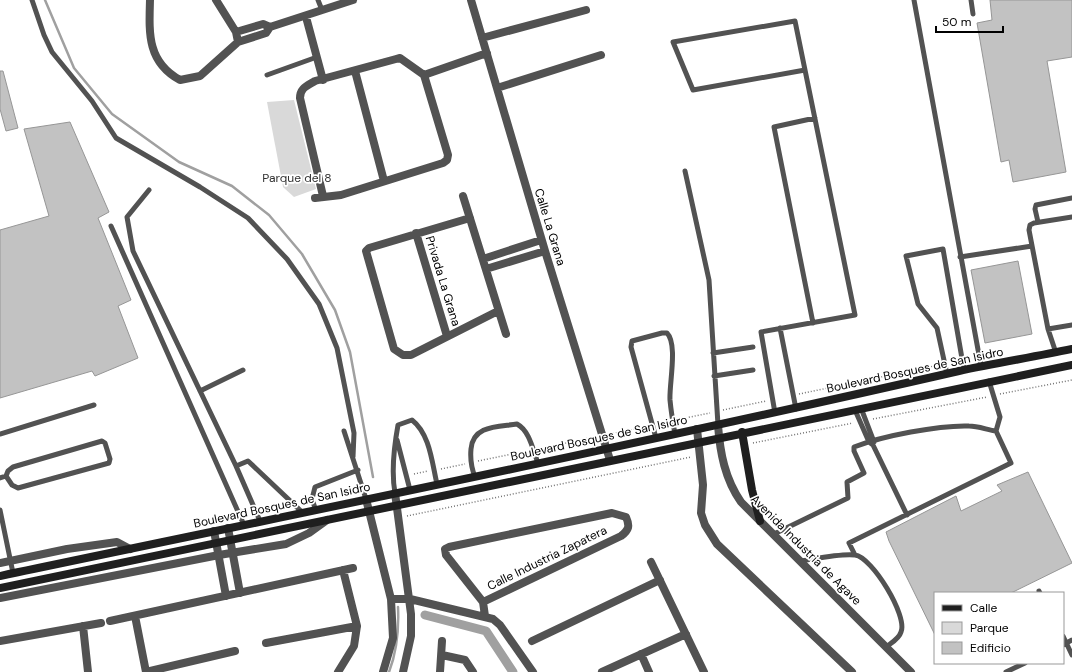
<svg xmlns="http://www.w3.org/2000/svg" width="1072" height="672" viewBox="0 0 1072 672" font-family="'DM Sans',sans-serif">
<rect width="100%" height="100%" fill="#fff"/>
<!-- green -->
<path fill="#d9d9d9" d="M 294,100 L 316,189 L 294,197 L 283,187 L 267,102 Z"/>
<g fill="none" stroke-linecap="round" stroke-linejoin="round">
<!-- stream -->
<path stroke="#a0a0a0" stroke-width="2.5" d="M 45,0 L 74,68 L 112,114 L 179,162 L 232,186 L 269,215 L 302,254 L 335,310 L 350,352 L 373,477
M 389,672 C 397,651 399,629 398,607"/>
<!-- canal -->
<path stroke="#a0a0a0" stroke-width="9" d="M 425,615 L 486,631 L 513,672"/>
</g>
<!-- building -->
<path fill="#c2c2c2" stroke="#969696" d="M 990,0 L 1072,0 L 1072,57 L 1047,61 L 1066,172 L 1013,182 L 1009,160 L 1001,162 L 977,23 L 992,20 Z
M 0,71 L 3,71 L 18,128 L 6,131 L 0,109 Z
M 70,122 L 109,212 L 98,218 L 131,300 L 118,306 L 138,358 L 95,376 L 92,371 L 0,398 L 0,230 L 49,216 L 24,129 Z
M 1018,261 L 1032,334 L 985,343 L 971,270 Z
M 1028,472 L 1072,563 L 1011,593 L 935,593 L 935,635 L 889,541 L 886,532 L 956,496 L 961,511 L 1002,491 L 997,485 Z"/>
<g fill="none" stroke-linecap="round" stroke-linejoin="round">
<!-- path -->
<path stroke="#747474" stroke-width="1.5" stroke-dasharray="1 2" stroke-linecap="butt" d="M 799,394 L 939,365
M 1000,394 L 1072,380
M 723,410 L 766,401
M 680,419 L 710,413
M 873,419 L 987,397
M 659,424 L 667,422
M 610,434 L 645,427
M 753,443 L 853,423
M 539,449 L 594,437
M 478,461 L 527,451
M 441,469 L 465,464
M 414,474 L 428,471
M 407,516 L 691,457"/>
<!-- service -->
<path stroke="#525252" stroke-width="5" d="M 32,0 L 44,35 L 52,52 L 92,101 L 116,138 L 200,187 L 248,218 L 287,259 L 319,304 L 337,348 L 354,433 L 353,457
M 318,0 L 322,10
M 914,0 L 981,366
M 971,0 L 973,14
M 267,75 L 317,57
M 685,171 L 709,280 L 718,425
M 149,190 L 127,217 L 133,251 L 236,466 L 260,521
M 1038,222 L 1035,209 L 1036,205 L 1072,198
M 111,226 L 244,525
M 960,257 L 1032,246
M 813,323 L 774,127 L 815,118
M 780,328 L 796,409
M 1048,329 L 1072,325
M 713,353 L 753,347
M 1056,353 L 1048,329 L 1029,230 L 1030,225 L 1034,223 L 1072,217
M 947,374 L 937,328 L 918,304 L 906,256 L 943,249 L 964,370
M 714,376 L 753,370
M 200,391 L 243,370
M 861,408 L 874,442
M 855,410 L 869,442 L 873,445 L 907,515
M 775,413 L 761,332 L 855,315 L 795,21 L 673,42 L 693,90 L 805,70
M 344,431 L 366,499
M 0,434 L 94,405
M 656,438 L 631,347 L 632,341 L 662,333 L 667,333 C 678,344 669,384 670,400 C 671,411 673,423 675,434
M 397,440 L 410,490
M 102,441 L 105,443 L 110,459 L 109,463 L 18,488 L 12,485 L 6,476 L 8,471 L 13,467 Z
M 236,466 L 248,461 L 303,513
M 475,477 C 471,467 470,460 471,449 C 473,425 498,427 517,424 C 530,431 533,451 538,463
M 0,478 L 6,476
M 395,493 C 391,471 394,447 398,425 L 412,420 C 430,434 432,463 437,484
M 0,510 L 13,573
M 316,511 L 312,499 L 315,487 L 358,470
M 774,534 L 848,498 L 847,482 L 864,473 L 854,451 L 854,447 C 882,436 939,425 969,426 C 978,426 988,430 996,431
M 855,555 L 849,543 L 1011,463 L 996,431 L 1000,417 L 989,381
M 800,561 C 814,559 842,553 855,555 C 872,557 908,616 901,632 C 899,639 891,643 886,647
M 1039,591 L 1040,593
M 1063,636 L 1072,655
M 1063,645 L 1072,640
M 1006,672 L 1025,663"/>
<!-- minor -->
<path stroke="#525252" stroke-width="8" d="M 150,0 C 149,33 147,62 180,80 L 200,76 L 238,42 L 236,32 L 216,0
M 471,0 L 545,251 L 610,460
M 306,17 L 323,80
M 236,32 L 263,24 L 270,27
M 482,38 L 586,10
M 238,42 L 266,33 L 270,27 L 353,0
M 355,71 L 384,181
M 424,75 L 487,53
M 497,88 L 601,55
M 323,196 L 300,98 C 300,88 307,86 315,81 L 396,59 L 400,58 L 424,75
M 463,196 L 506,334
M 315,198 L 341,195 L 443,163 L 447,160 L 448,155 L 424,75
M 470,218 L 369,248 L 366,251 L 394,349 L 403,355 L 411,355 L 498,311
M 416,233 L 447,336
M 483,259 L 541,240
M 486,269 L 545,251
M 395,493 L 411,614 L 411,636 L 403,672
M 366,499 L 391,599 L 393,638 L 383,672
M 228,528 L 240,593
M 214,531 L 226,596
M 651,562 L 704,672
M 391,599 L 410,599 L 493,619 L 500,625 L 533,672
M 483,602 L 621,536 C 629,530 630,526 626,517 L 612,513 L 449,547 L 445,549 L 446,555 L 483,602 L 485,616
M 135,616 L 146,672
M 110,621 L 353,568
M 83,626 L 88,672
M 0,641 L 101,623
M 532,641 L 660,580
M 266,643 L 357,626
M 641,654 L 649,672
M 442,655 L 465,660 L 473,672
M 146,672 L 235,651
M 338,672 L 354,646 L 357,626 L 343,570
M 440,672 L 442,641
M 602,672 L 686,634"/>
<!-- tertiary -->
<path stroke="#525252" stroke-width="8" d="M 718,425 C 720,453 725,479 741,502 L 911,672
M 697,429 L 703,485 L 701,513 L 705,525 L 717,544 L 852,672
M 0,563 L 67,549 L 117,542 L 130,549
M 0,598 L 219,555 L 286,544 L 309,533 L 327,520"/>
<!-- secondary -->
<path stroke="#1f1f1f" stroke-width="8" d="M 742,432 L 752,490 L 760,521
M 0,576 C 320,509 640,444 959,371 C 996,363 1034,357 1072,349
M 0,588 L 1072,365"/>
</g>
<g text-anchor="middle" stroke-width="3.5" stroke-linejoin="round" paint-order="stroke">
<!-- park labels -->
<g font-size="12" fill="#303030" stroke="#fff">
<text x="297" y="182">Parque del 8</text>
</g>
<!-- street labels -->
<g font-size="12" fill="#000" stroke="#fff">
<text transform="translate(550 227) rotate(73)" y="4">Calle La Grana</text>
<text transform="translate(443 281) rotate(73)" y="4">Privada La Grana</text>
<text transform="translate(915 370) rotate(-12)" y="4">Boulevard Bosques de San Isidro</text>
<text transform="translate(599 438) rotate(-12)" y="4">Boulevard Bosques de San Isidro</text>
<text transform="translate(282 505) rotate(-12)" y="4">Boulevard Bosques de San Isidro</text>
<text transform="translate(806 550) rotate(45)" y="4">Avenida Industria de Agave</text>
<text transform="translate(547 558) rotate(-26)" y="4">Calle Industria Zapatera</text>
</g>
</g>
<!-- legend -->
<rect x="934" y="592" width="130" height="72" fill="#ffffff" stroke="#999999"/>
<rect x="942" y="605" width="20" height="6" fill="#1f1f1f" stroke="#999999"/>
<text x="970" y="612" font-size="12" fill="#000000">Calle</text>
<rect x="942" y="622" width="20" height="12" fill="#d9d9d9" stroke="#999999"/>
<text x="970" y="632" font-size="12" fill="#000000">Parque</text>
<rect x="942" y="642" width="20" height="12" fill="#c2c2c2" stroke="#999999"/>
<text x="970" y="652" font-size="12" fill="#000000">Edificio</text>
<!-- scale -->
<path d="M936 26v6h67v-6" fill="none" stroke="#000000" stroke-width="2"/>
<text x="942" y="26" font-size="12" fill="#000000" stroke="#ffffff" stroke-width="3" paint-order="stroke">50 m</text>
</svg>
